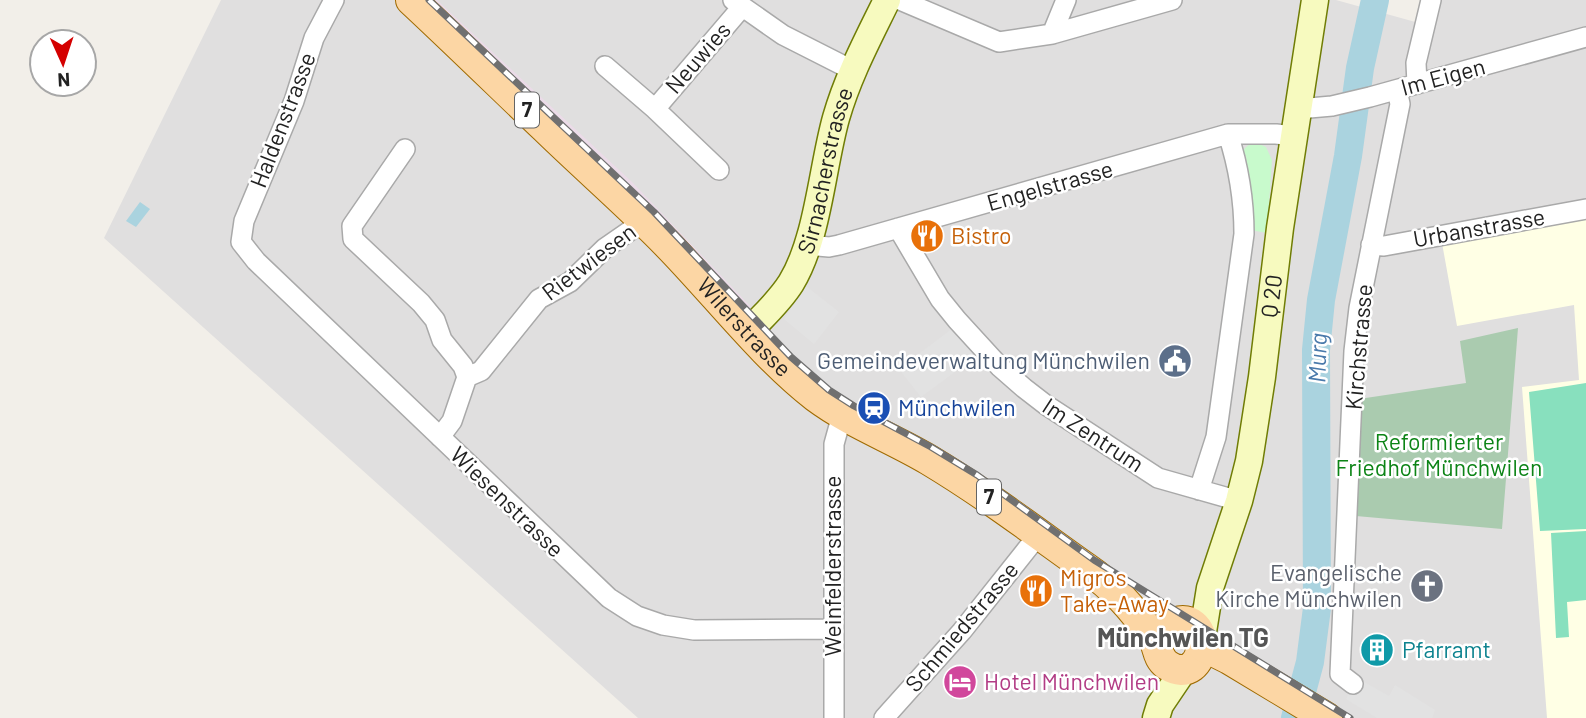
<svg xmlns="http://www.w3.org/2000/svg" width="1586" height="718" viewBox="0 0 1586 718" font-family="Barlow,sans-serif">
<rect width="100%" height="100%" fill="#f2efe9"/>
<!-- residential -->
<path fill="#e0dfdf" d="M 221,0 L 1336,0 L 1419,23 L 1425,0 L 1586,0 L 1586,718 L 638,718 L 104,238 Z"/>
<!-- industrial -->
<path fill="#ebdbe8" d="M 423,0 L 437,0 L 633,183 L 751,307 L 740,307 Z"/>
<!-- education -->
<path fill="#ffffe5" d="M 1586,217 L 1586,718 L 1547,718 L 1522,387 L 1579,380 L 1574,305 L 1457,326 L 1442,243 Z"/>
<!-- cemetery -->
<path fill="#aacbaf" d="M 1518,328 L 1502,529 L 1356,516 L 1359,399 L 1466,383 L 1460,341 Z"/>
<!-- park -->
<path fill="#c8facc" d="M 1257,143 L 1266,147 L 1272,160 L 1267,233 L 1250,230 L 1246,156 L 1242,155 C 1244,146 1249,144 1257,143 Z"/>
<!-- pitch -->
<path fill="#88e0be" d="M 1586,383 L 1586,529 L 1540,531 L 1529,392 Z
M 1586,531 L 1586,600 L 1567,602 L 1569,637 L 1556,638 L 1551,533 Z"/>
<!-- parking -->
<path fill="#e2e2e2" d="M 806,286 L 839,312 L 814,344 L 784,319 Z
M 953,328 L 975,357 L 921,397 L 899,369 Z
M 1357,678 L 1389,696 L 1395,685 L 1435,710 L 1432,718 L 1377,718 L 1346,699 Z"/>
<!-- water -->
<path fill="#aad3df" d="M 140,202 L 150,209 L 136,227 L 126,221 Z"/>
<g fill="none" stroke-linecap="round" stroke-linejoin="round">
<!-- river -->
<path stroke="#aad3df" stroke-width="28" d="M 1295,718 L 1310,662 L 1317,608 L 1316,350 L 1321,300 L 1348,156 L 1360,68 L 1375,0"/>
<!-- street casing -->
<g stroke="#a9a9a9" stroke-width="22">
<path id="street" d="M 334,0 L 314,38 L 294,101 L 244,221 L 241,242 L 256,261 L 609,598 L 637,616 L 663,625 L 694,630 L 833,629
M 733,0 L 783,35 L 852,70
M 900,0 L 999,42 L 1052,34 L 1066,0
M 1052,34 L 1172,0
M 605,66 L 655,109 L 719,170
M 1417,84 L 1416,63 L 1431,0
M 655,109 L 742,7
M 1298,109 L 1332,106 L 1370,97 L 1586,37
M 405,149 L 352,226 L 353,239 L 421,303 L 435,320 L 442,340 L 463,366 L 467,377
M 898,228 L 940,299 L 957,320 L 1000,367 L 1024,388 L 1046,405 L 1158,478 L 1239,501
M 807,245 L 829,247 L 839,245 L 1228,134 L 1276,134 L 1294,136
M 1371,245 L 1384,246 L 1586,209
M 440,437 L 452,421 L 467,377 L 481,371 L 539,299 L 570,282 L 605,248 L 644,221
M 1199,490 L 1216,437 L 1244,234 C 1244,199 1239,168 1228,134
M 1353,684 L 1340,674 L 1354,351 L 1359,308 L 1400,104 L 1397,90
M 834,718 L 834,444 L 842,415
M 884,718 L 962,631 L 1039,534"/>
</g>
<!-- secondary casing -->
<g stroke="#707d05" stroke-width="29">
<g id="secondary">
<path id="s1" d="M 749,331 C 764,315 779,302 791,283 C 818,239 822,168 836,118 C 848,76 868,39 887,0"/>
<path id="s2" d="M 1202,638 L 1210,588 L 1239,501 L 1249,461 L 1262,377 L 1280,228 L 1315,0"/>
<path d="M 1156,718 L 1160,705 L 1185,668"/>
</g>
</g>
<!-- primary casing -->
<g stroke="#a06b00" stroke-width="32">
<g id="primary">
<path id="s3" d="M 411,0 C 456,42 500,85 545,128 C 585,167 628,204 667,244 C 715,293 763,356 816,397 C 851,423 892,438 929,460 C 984,493 1034,531 1086,568 C 1114,587 1133,609 1152,636 C 1159,646 1156,657 1167,665 C 1209,692 1217,600 1166,626 L 1156,642"/>
<path d="M 1203,646 L 1229,659 L 1327,718"/>
</g>
</g>
<!-- street -->
<use href="#street" stroke="#fff" stroke-width="19"/>
<!-- secondary -->
<use href="#secondary" stroke="#f7fabf" stroke-width="26"/>
<!-- primary -->
<use href="#primary" stroke="#fcd6a4" stroke-width="30"/>
<!-- rail casing -->
<g stroke="#707070" stroke-width="7">
<path id="rail" d="M 429,0 L 654,212 L 791,357 L 829,390 L 854,406 L 931,447 L 977,475 L 1094,560 L 1350,718"/>
</g>
<!-- rail -->
<use href="#rail" stroke="#fff" stroke-width="4.5" stroke-dasharray="13" stroke-linecap="butt"/>
</g>
<!-- icons -->
<defs>
<g id="restaurant-disc" transform="scale(1.75)"><circle r="9.5" fill="#e8710a" stroke="#fff"/><path d="M-5-6h1v4h1v-4h1v4h1v-4h1v5L-1.5 .5V6h-2V.5L-5-1ZM5-6V6H3V1.5H1.5Q1.5-4 5-6Z" fill="#fff"/></g>
<g id="civic-disc" transform="scale(1.75)"><circle r="9.5" fill="#5c6f8a" stroke="#fff"/><path d="M-.6-6.5H3V-4.5H.6V-3L4-1V1h2V6H-6V1h2V-1L-.6-3ZM-1.2 2.5V6h2.4V2.5Z" fill="#fff"/></g>
<g id="station-disc" transform="scale(1.75)"><circle r="9.5" fill="#1a4fb4" stroke="#fff"/><path d="M-3-6H3Q5-6 5-4V2Q5 4 3 4L4.5 6H3L1.5 4h-3L-3 6H-4.5L-3 4Q-5 4-5 2V-4Q-5-6-3-6ZM-3.5-4v3h7v-3ZM-3.5 1v1.5H-2V1ZM2 1v1.5H3.5V1Z" fill="#fff"/></g>
<g id="church-disc" transform="scale(1.75)"><circle r="9.5" fill="#6b7280" stroke="#fff"/><path d="M-1.2-6h2.4v3.5h3.3v2.4h-3.3V6h-2.4V-.1h-3.3v-2.4h3.3Z" fill="#fff"/></g>
<g id="building-disc" transform="scale(1.75)"><circle r="9.5" fill="#0f9aa8" stroke="#fff"/><path d="M-4-6H4V6H1V3H-1V6H-4ZM-2.5-4.3h1.7v1.8h-1.7ZM.8-4.3h1.7v1.8H.8ZM-2.5-1h1.7V.8h-1.7ZM.8-1h1.7V.8H.8Z" fill="#fff"/></g>
<g id="hotel-disc" transform="scale(1.75)"><circle r="9.5" fill="#d1479c" stroke="#fff"/><path d="M-6-4.5h1.5V1H6V5H4.5V3h-9V5H-6ZM-4 0a1.8 1.8 0 1 1 3.6 0ZM.5 0V-2.5h3Q6-2.5 6 0Z" fill="#fff"/></g>
</defs>
<g fill-rule="evenodd">
<use href="#restaurant-disc" x="927" y="236"/>
<use href="#civic-disc" x="1175" y="361"/>
<use href="#station-disc" x="874" y="408"/>
<use href="#church-disc" x="1427" y="586"/>
<use href="#restaurant-disc" x="1036" y="591"/>
<use href="#building-disc" x="1377" y="650"/>
<use href="#hotel-disc" x="960" y="682"/>
</g>
<g text-anchor="middle" stroke-width="5" stroke-linejoin="round" paint-order="stroke">
<!-- shield labels -->
<g fill="#fff" stroke="#646464" stroke-width="2">
<rect x="515" y="92.5" width="24" height="35" rx="5"/>
<rect x="977" y="479.5" width="24" height="35" rx="5"/>
</g>
<g font-size="21" font-weight="bold" fill="#222">
<text x="527" y="117">7</text>
<text x="989" y="504">7</text>
</g>
<!-- street labels -->
<g font-size="23" fill="#222" stroke="#fff">
<text transform="translate(698 58) rotate(-49)" y="8">Neuwies</text>
<text transform="translate(1443 77) rotate(-15)" y="8">Im Eigen</text>
<text transform="translate(283 120) rotate(-69)" y="8">Haldenstrasse</text>
<text dy="8" stroke="none"><textPath href="#s1" startOffset="182">Sirnacherstrasse</textPath></text>
<text transform="translate(1050 186) rotate(-16)" y="8">Engelstrasse</text>
<text transform="translate(1479 228) rotate(-10)" y="8">Urbanstrasse</text>
<text transform="translate(589 262) rotate(-37)" y="8">Rietwiesen</text>
<text dy="8" stroke="none"><textPath href="#s2" startOffset="350">Q 20</textPath></text>
<text dy="8" stroke="none"><textPath href="#s3" startOffset="467">Wilerstrasse</textPath></text>
<text transform="translate(1359 347) rotate(-85)" y="8">Kirchstrasse</text>
<text transform="translate(1093 435) rotate(33)" y="8">Im Zentrum</text>
<text transform="translate(507 502) rotate(44)" y="8">Wiesenstrasse</text>
<text transform="translate(833 566) rotate(-90)" y="8">Weinfelderstrasse</text>
<text transform="translate(962 627) rotate(-50)" y="8">Schmiedstrasse</text>
</g>
<!-- food labels -->
<g font-size="23" fill="#c56008" stroke="#fff" text-anchor="start">
<text x="951" y="244">Bistro</text>
<text x="1060" y="586">Migros<tspan x="1060" dy="26">Take-Away</tspan></text>
</g>
<!-- service labels -->
<g font-size="23" fill="#4e5e75" stroke="#fff" text-anchor="end">
<text x="1150" y="369">Gemeindeverwaltung Münchwilen</text>
</g>
<!-- transit labels -->
<g font-size="23" fill="#164399" stroke="#fff" text-anchor="start">
<text x="898" y="416">Münchwilen</text>
</g>
<!-- park labels -->
<g font-size="23" fill="#0c8416" stroke="#fff">
<text x="1439" y="450">Reformierter<tspan x="1439" dy="26">Friedhof Münchwilen</tspan></text>
</g>
<!-- worship labels -->
<g font-size="23" fill="#5b616d" stroke="#fff" text-anchor="end">
<text x="1402" y="581">Evangelische<tspan x="1402" dy="26">Kirche Münchwilen</tspan></text>
</g>
<!-- culture labels -->
<g font-size="23" fill="#0d838f" stroke="#fff" text-anchor="start">
<text x="1402" y="658">Pfarramt</text>
</g>
<!-- hotel labels -->
<g font-size="23" fill="#b23c85" stroke="#fff" text-anchor="start">
<text x="984" y="690">Hotel Münchwilen</text>
</g>
<!-- water labels -->
<g font-size="24" font-style="italic" fill="#4a7aab" stroke="#fff">
<text transform="translate(1318 358) rotate(-88)" y="8">Murg</text>
</g>
<!-- quarter labels -->
<g font-size="26" font-weight="bold" fill="#555" stroke="#fff">
<text x="1183" y="647">Münchwilen TG</text>
</g>
</g>
<!-- north arrow -->
<g transform="translate(63 63) rotate(177)"><circle r="33" fill="#ffffff" stroke="#a7a7a7" stroke-width="2"/>
<path d="M0-5L12 26L0 18L-12 26Z" fill="#d40000"/>
<text y="-10" font-size="19" font-weight="bold" text-anchor="middle" fill="#222222">N</text>
</g>
</svg>
